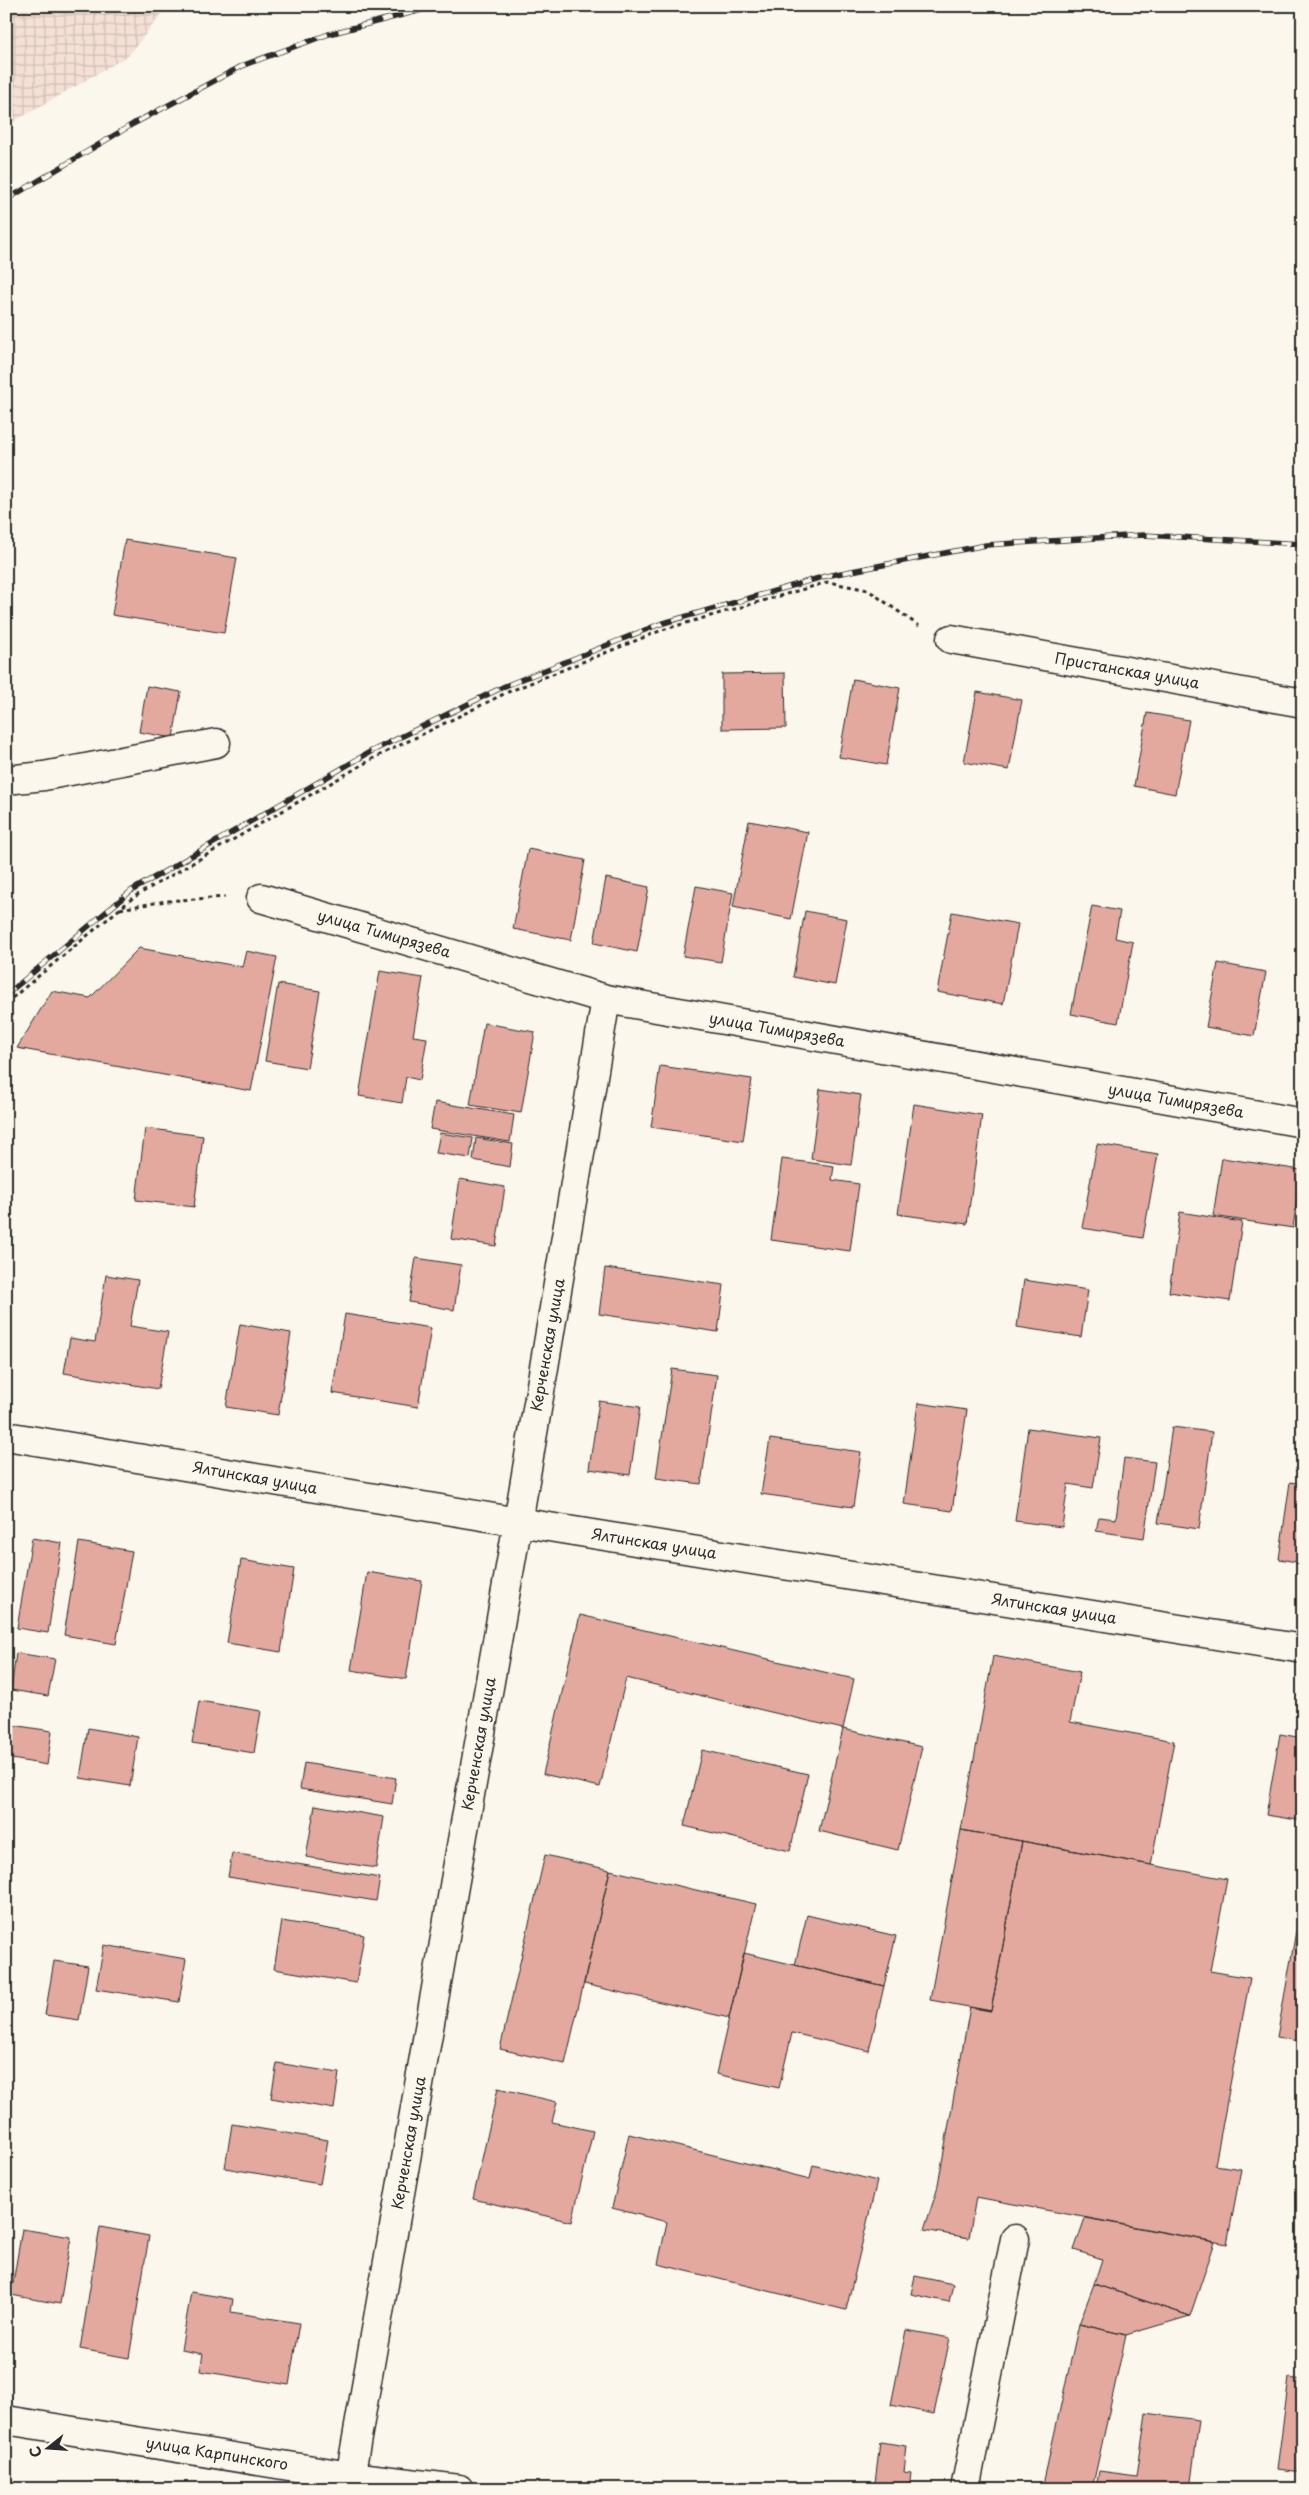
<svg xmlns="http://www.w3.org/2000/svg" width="1309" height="2495" viewBox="0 0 1309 2495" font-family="'Playpen Sans',sans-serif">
<defs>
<pattern id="industrial-grid" width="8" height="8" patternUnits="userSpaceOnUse" patternTransform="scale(1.25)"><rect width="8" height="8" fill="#f4e0d5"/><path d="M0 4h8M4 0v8" fill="none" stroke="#d1c0b7"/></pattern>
</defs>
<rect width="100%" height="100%" fill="#fbf7ec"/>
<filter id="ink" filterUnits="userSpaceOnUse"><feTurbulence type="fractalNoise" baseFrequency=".02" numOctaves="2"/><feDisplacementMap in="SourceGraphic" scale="10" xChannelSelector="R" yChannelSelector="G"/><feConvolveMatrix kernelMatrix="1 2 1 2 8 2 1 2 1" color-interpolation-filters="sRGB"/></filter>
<g filter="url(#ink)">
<!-- industrial -->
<path fill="url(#industrial-grid)" d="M 6,6 L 168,6 L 128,56 L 6,126 Z"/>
<!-- building -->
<path fill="#e3a99f" stroke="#2b2b2b" d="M 125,540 L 237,558 L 224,633 L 112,615 Z
M 785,673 L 786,728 L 722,729 L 722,674 Z
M 853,679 L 900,688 L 886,765 L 839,757 Z
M 147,686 L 181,692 L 173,738 L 139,732 Z
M 977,692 L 1022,700 L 1009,770 L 964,762 Z
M 1147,713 L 1189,720 L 1175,794 L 1134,786 Z
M 749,821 L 808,832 L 791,919 L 733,907 Z
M 528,849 L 585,860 L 571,940 L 513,929 Z
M 606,878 L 649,887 L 637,952 L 594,943 Z
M 696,886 L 733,893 L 721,962 L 683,956 Z
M 1092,906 L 1120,911 L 1115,938 L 1133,942 L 1118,1023 L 1071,1014 Z
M 805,911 L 847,919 L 835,985 L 793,977 Z
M 952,912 L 1018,924 L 1003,1004 L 937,992 Z
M 139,948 L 242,967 L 246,951 L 277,957 L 251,1091 L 17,1048 L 52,991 L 90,998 Z
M 1218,963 L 1266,972 L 1254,1036 L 1206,1027 Z
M 380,971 L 423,978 L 413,1036 L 427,1038 L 420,1080 L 406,1077 L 402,1103 L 359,1096 Z
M 278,984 L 320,991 L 307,1068 L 265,1061 Z
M 484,1023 L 535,1032 L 521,1113 L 470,1105 Z
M 660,1066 L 752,1079 L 743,1141 L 651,1127 Z
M 820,1089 L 861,1095 L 851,1165 L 811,1159 Z
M 435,1102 L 514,1115 L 510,1142 L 430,1129 Z
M 914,1104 L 982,1115 L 967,1224 L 898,1214 Z
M 145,1128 L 203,1136 L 194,1207 L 136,1200 Z
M 440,1133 L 473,1138 L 470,1158 L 436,1153 Z
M 476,1138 L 513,1144 L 510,1167 L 473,1160 Z
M 1097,1144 L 1158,1154 L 1143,1238 L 1082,1228 Z
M 1222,1158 L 1301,1170 L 1293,1228 L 1213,1216 Z
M 782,1159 L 834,1166 L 832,1180 L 859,1184 L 850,1251 L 771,1240 Z
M 460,1179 L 505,1187 L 496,1246 L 451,1239 Z
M 1180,1212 L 1242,1222 L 1230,1301 L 1169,1292 Z
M 416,1258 L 461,1265 L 454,1310 L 409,1302 Z
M 605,1268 L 724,1285 L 718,1332 L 599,1314 Z
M 106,1275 L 138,1280 L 130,1326 L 168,1332 L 158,1389 L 64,1373 L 70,1338 L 95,1342 Z
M 1024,1280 L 1088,1290 L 1081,1337 L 1017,1327 Z
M 345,1314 L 431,1328 L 418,1407 L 332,1393 Z
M 240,1324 L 291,1333 L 278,1415 L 226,1407 Z
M 672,1369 L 717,1375 L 701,1484 L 656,1478 Z
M 599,1401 L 640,1407 L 630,1475 L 589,1469 Z
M 918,1403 L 967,1410 L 952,1511 L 904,1504 Z
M 1172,1427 L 1212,1432 L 1199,1529 L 1158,1523 Z
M 1028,1428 L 1101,1438 L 1093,1488 L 1068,1484 L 1062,1527 L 1015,1521 Z
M 770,1439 L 861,1452 L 853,1507 L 761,1494 Z
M 1124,1458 L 1155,1462 L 1144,1538 L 1096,1531 L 1099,1517 L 1116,1519 Z
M 1290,1482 L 1303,1484 L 1303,1563 L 1279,1559 Z
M 32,1538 L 62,1543 L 48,1633 L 17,1628 Z
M 79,1542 L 132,1551 L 116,1644 L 64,1635 Z
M 241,1560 L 294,1569 L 281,1652 L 227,1643 Z
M 367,1572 L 422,1581 L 406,1679 L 351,1670 Z
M 580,1615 L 854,1679 L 843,1729 L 626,1678 L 600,1787 L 543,1774 Z
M 16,1653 L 55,1659 L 48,1696 L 11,1690 Z
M 993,1656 L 1080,1672 L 1070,1722 L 1174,1741 L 1151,1865 L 961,1830 Z
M 199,1701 L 261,1711 L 254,1753 L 192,1743 Z
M 12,1725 L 52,1731 L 47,1765 L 6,1758 Z
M 88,1728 L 138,1737 L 130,1786 L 80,1778 Z
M 843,1729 L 922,1747 L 898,1850 L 819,1831 Z
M 1280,1734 L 1303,1738 L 1303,1821 L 1266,1815 Z
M 702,1750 L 808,1774 L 790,1851 L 684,1826 Z
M 304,1763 L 396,1778 L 392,1804 L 300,1789 Z
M 315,1805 L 384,1817 L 376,1868 L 306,1857 Z
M 961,1830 L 1022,1841 L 991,2011 L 930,2000 Z
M 1022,1841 L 1227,1879 L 1210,1971 L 1250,1978 L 1215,2165 L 1241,2169 L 1227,2244 L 976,2197 L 969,2238 L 924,2230 L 937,2190 L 970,2007 L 991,2011 Z
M 232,1853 L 380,1878 L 376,1901 L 228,1877 Z
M 545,1855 L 610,1870 L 565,2064 L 500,2049 Z
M 610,1870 L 756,1904 L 729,2018 L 584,1984 Z
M 807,1915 L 896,1936 L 884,1986 L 795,1965 Z
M 282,1921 L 364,1935 L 356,1983 L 274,1969 Z
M 1296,1931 L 1303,1932 L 1303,2042 L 1277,2037 Z
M 104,1945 L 186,1959 L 179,2002 L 96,1989 Z
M 6,1949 L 12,1950 L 6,1986 Z
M 744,1953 L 884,1986 L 869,2051 L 792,2033 L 779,2088 L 716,2074 Z
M 54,1961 L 88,1966 L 79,2020 L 45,2015 Z
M 277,2063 L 339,2073 L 334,2109 L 271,2098 Z
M 498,2088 L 557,2102 L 552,2122 L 593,2131 L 572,2222 L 473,2199 Z
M 232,2124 L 328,2140 L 320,2184 L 225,2168 Z
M 629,2134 L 810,2179 L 813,2165 L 877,2181 L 846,2310 L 658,2264 L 667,2222 L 612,2208 Z
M 1085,2218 L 1215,2242 L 1190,2316 L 1094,2284 L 1102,2259 L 1074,2250 Z
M 100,2227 L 149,2236 L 129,2358 L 80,2349 Z
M 22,2229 L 71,2237 L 60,2304 L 11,2295 Z
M 915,2276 L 953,2284 L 949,2302 L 911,2294 Z
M 1094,2284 L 1190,2316 L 1126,2335 L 1079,2324 Z
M 191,2292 L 233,2299 L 231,2312 L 299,2323 L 289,2385 L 200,2371 L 203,2354 L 181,2350 Z
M 1079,2324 L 1126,2335 L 1092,2489 L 1042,2489 Z
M 906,2330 L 950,2338 L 934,2414 L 891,2405 Z
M 1289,2378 L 1303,2380 L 1303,2472 L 1277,2469 Z
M 1146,2413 L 1199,2420 L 1190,2489 L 1096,2489 L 1099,2471 L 1137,2476 Z
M 880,2442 L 907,2446 L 904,2472 L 911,2473 L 909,2488 L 875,2483 Z"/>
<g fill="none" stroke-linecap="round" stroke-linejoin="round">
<!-- minor casing -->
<g stroke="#2b2b2b" stroke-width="31">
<path id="minor" d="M 951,639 L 1303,703
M 6,780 L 44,776 L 216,743
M 261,898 L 606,999 L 1303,1123
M 6,1436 L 518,1522 L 1303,1649
M 6,2420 L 350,2476 L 459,2489
M 348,2489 L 518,1522 L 606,999
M 965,2489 L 1015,2239"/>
</g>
<!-- path -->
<path stroke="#2b2b2b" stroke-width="3" stroke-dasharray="4 4" stroke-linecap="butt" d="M 120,909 L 166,901 L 225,897
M 6,1003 L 134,897 L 374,758 L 508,692 L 662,630 L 828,582 L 868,590 L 919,626"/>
<!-- minor -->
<use href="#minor" stroke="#fbf7ec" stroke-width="28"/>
<!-- rail casing -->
<g stroke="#2b2b2b" stroke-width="5.5">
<path id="rail" d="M 6,200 L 133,124 L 244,65 L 329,34 L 437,6
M 6,995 L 131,891 L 370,752 L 505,686 L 660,624 L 826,576 L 986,545 L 1143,535 L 1303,544"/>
</g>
<!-- rail -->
<use href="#rail" stroke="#fbf7ec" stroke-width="4" stroke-dasharray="11" stroke-linecap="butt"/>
</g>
</g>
<g text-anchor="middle" stroke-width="4" stroke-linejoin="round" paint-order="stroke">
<!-- street labels -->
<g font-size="15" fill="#2b2b2b" stroke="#fbf7ec">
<text transform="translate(1127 671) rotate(10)" y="5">Пристанская улица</text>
<text transform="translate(384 934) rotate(16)" y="5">улица Тимирязева</text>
<text transform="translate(777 1030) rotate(10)" y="5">улица Тимирязева</text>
<text transform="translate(1176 1101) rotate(10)" y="5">улица Тимирязева</text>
<text transform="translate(548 1345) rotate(-80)" y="5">Керченская улица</text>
<text transform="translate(255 1478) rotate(10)" y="5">Ялтинская улица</text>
<text transform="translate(654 1544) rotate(9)" y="5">Ялтинская улица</text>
<text transform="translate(1054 1609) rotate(9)" y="5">Ялтинская улица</text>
<text transform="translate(479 1744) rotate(-80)" y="5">Керченская улица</text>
<text transform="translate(409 2143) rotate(-80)" y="5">Керченская улица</text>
<text transform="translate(217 2454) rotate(9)" y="5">улица Карпинского</text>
</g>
</g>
<!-- margin -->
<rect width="1309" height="2495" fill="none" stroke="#fbf7ec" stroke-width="25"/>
<rect x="12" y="12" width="1284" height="2470" fill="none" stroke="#2b2b2b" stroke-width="2" filter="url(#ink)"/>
<!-- north arrow -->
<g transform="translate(48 2448) rotate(253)" stroke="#fbf7ec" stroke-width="4" paint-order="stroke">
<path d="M0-4L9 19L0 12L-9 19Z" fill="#2b2b2b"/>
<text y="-8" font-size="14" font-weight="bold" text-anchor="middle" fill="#2b2b2b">С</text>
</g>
</svg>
